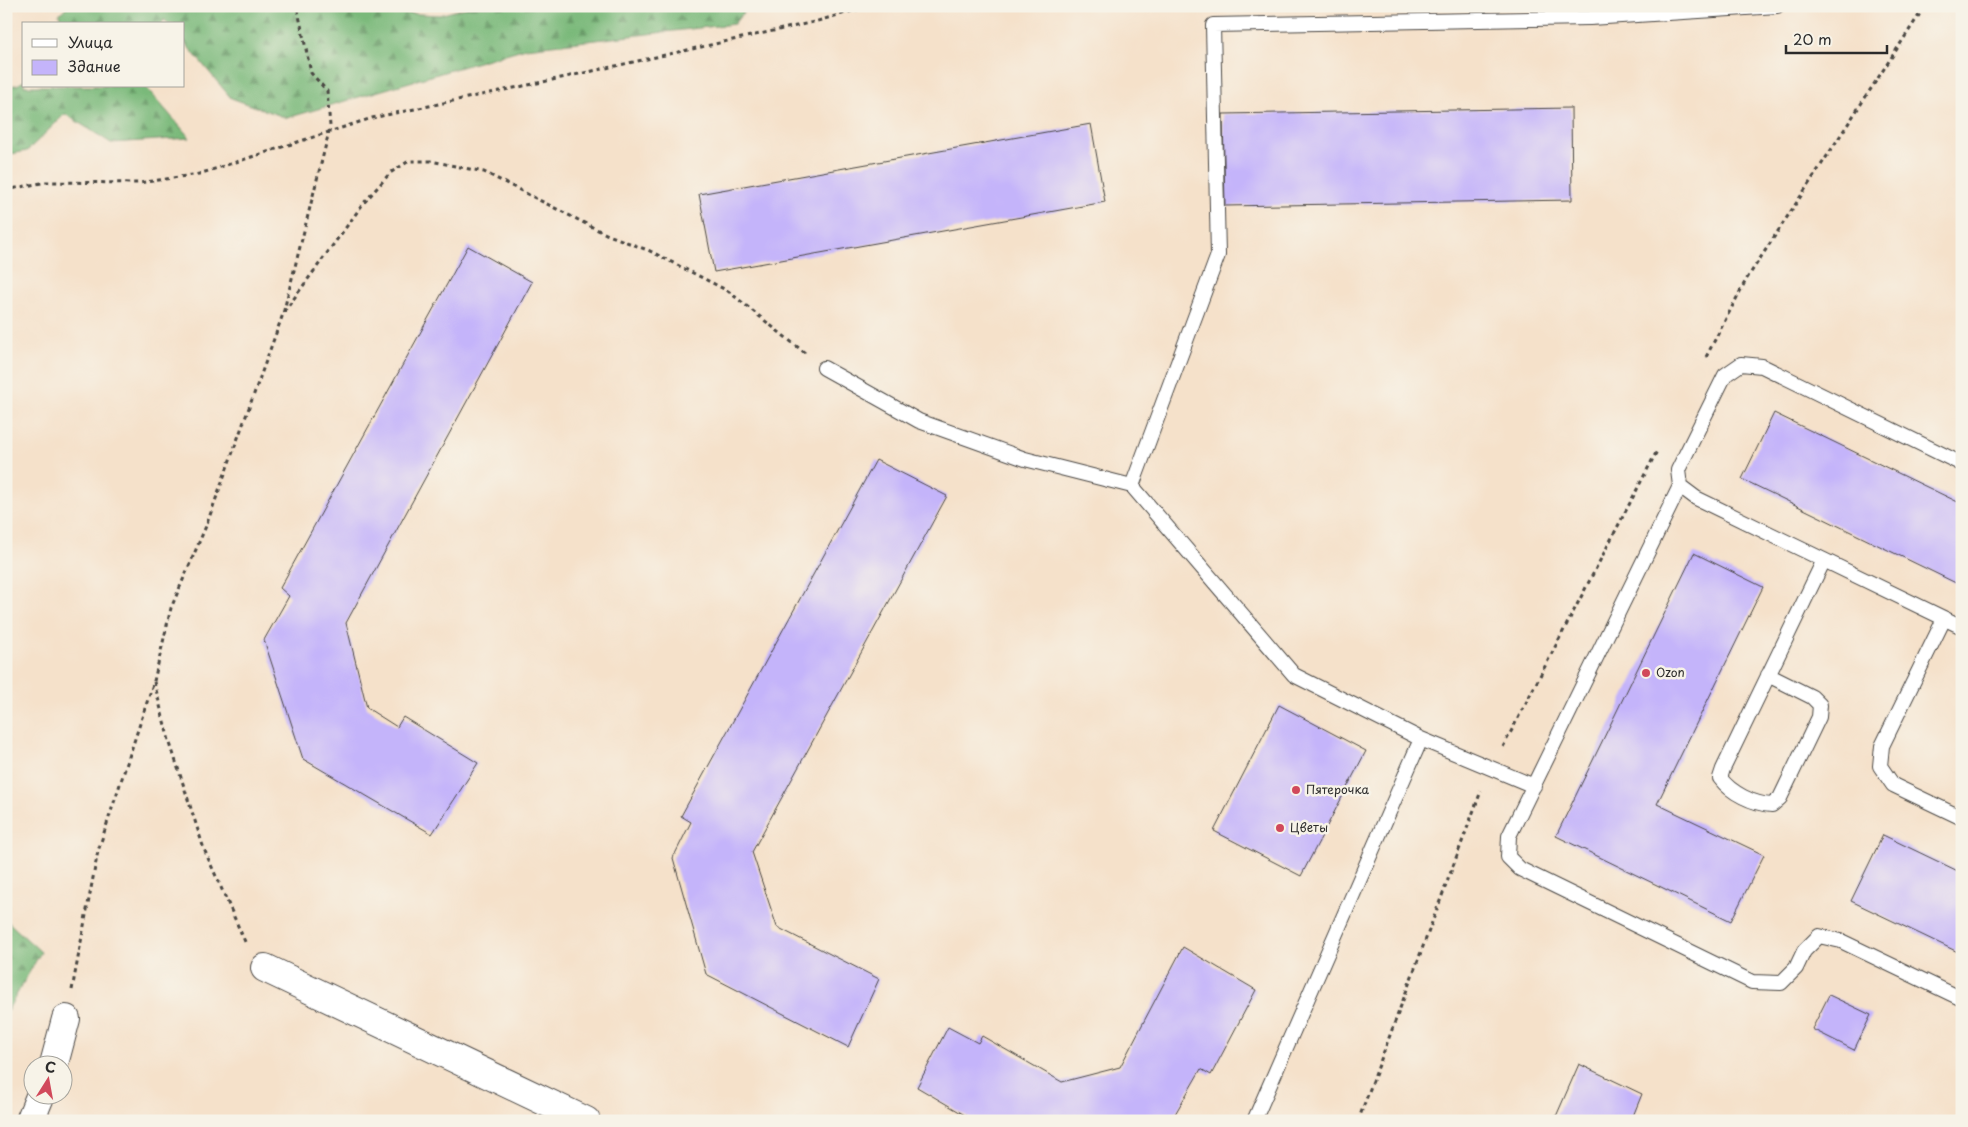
<svg xmlns="http://www.w3.org/2000/svg" width="1968" height="1127" viewBox="0 0 1968 1127" font-family="'Playpen Sans',sans-serif">
<defs>
<pattern id="forest-firs" width="22" height="20" patternUnits="userSpaceOnUse" patternTransform="scale(1.25)"><rect width="22" height="20" fill="#7ab97a"/><path d="M5 1l3.5 6h-7zM16 11l3.5 6h-7z" fill="#649764"/></pattern>
</defs>
<rect width="100%" height="100%" fill="#f7f3e8"/>
<filter id="ink" filterUnits="userSpaceOnUse"><feTurbulence type="fractalNoise" baseFrequency=".02" numOctaves="2"/><feDisplacementMap in="SourceGraphic" scale="10" xChannelSelector="R" yChannelSelector="G"/><feConvolveMatrix kernelMatrix="1 2 1 2 8 2 1 2 1" color-interpolation-filters="sRGB"/></filter>
<filter id="wash" filterUnits="userSpaceOnUse"><feTurbulence type="fractalNoise" baseFrequency=".0096" numOctaves="4" result="noise"/><feDisplacementMap in="SourceGraphic" scale="20" xChannelSelector="R" yChannelSelector="G"/><feGaussianBlur stdDeviation="1.12" result="paint"/><feColorMatrix in="noise" values="0 0 0 0 0 0 0 0 0 0 0 0 0 0 0 0 0 1.4 0 .05"/><feComposite in="paint" operator="in"/></filter>
<g filter="url(#wash)">
<rect width="100%" height="100%" fill="#f5e1ca"/>
<!-- forest -->
<path fill="url(#forest-firs)" stroke="#527252" d="M 68,6 L 395,6 L 401,13 L 439,15 L 473,6 L 748,6 L 734,24 L 526,48 L 287,118 L 231,98 L 184,42 L 184,24 L 168,24 L 164,19 L 162,24 L 63,24 L 59,14 Z
M 24,81 L 24,86 L 145,86 L 190,138 L 111,143 L 65,114 L 27,151 L 6,155 L 6,86 L 17,85 Z
M 6,920 L 41,952 L 6,1013 Z"/>
<g id="blocks">
<!-- building -->
<path fill="#c4b4fa" d="M 1571,108 L 1572,200 L 1225,206 L 1223,114 Z
M 1091,124 L 1105,202 L 714,272 L 699,194 Z
M 468,246 L 532,282 L 346,623 L 367,708 L 397,727 L 403,717 L 478,763 L 432,834 L 303,759 L 264,640 L 289,596 L 280,588 Z
M 1774,413 L 1962,504 L 1962,586 L 1742,479 Z
M 876,460 L 947,496 L 752,852 L 777,927 L 879,979 L 848,1047 L 706,974 L 673,858 L 691,822 L 681,816 Z
M 1694,553 L 1763,587 L 1657,804 L 1764,855 L 1731,921 L 1556,836 Z
M 1279,705 L 1366,751 L 1301,876 L 1214,831 Z
M 1883,835 L 1962,873 L 1962,954 L 1851,901 Z
M 1183,947 L 1256,990 L 1211,1075 L 1201,1069 L 1171,1121 L 975,1121 L 917,1087 L 948,1027 L 978,1043 L 982,1036 L 1062,1082 L 1120,1067 Z
M 1829,995 L 1871,1015 L 1854,1050 L 1812,1029 Z
M 1579,1064 L 1642,1094 L 1631,1121 L 1554,1121 Z"/>
</g>
</g>
<g filter="url(#ink)">
<use href="#blocks" fill-opacity="0" stroke="#494643" stroke-width="1"/>
<g fill="none" stroke-linecap="round" stroke-linejoin="round">
<!-- service casing -->
<g stroke="#494643" stroke-width="16">
<path id="service" d="M 824,368 L 919,421 L 1025,459 L 1132,486 L 1294,675 L 1421,739 L 1254,1121
M 1962,464 L 1762,366 L 1741,364 L 1725,375 L 1678,470 L 1680,486 L 1696,498 L 1962,627
M 1132,486 L 1218,255 L 1213,25 L 1590,18 L 1777,6
M 1680,486 L 1509,836 L 1508,857 L 1520,869 L 1752,982 L 1781,983 L 1796,968 L 1804,951 L 1819,936 L 1841,941 L 1962,999
M 1944,619 L 1882,746 L 1880,766 L 1893,785 L 1962,818
M 1768,675 L 1812,697 L 1820,705 L 1819,717 L 1780,798 L 1772,805 C 1753,804 1731,793 1720,778 L 1723,769 L 1824,560
M 1421,739 L 1534,786"/>
</g>
<!-- minor casing -->
<g stroke="#494643" stroke-width="30">
<path id="minor" d="M 265,968 L 586,1121
M 54,1064 L 66,1019
M 30,1121 L 41,1094"/>
</g>
<!-- path -->
<path stroke="#494643" stroke-width="3" stroke-dasharray="4 4" stroke-linecap="butt" d="M 6,190 L 46,182 L 139,183 L 199,174 L 372,118 L 552,80 L 814,22 L 870,6
M 284,312 L 363,204 L 390,173 L 409,161 L 431,161 L 484,172 L 606,234 L 650,251 L 728,291 L 805,353
M 1706,357 L 1746,280 L 1925,6
M 154,682 L 168,737 L 204,849 L 246,944
M 1503,747 L 1658,449
M 72,990 L 98,851 L 154,681 L 171,608 L 206,526 L 283,314 L 329,132 L 330,126 L 327,91 L 311,73 L 297,6
M 1358,1121 L 1481,791"/>
<!-- service -->
<use href="#service" stroke="#fff" stroke-width="14"/>
<!-- minor -->
<use href="#minor" stroke="#fff" stroke-width="28"/>
</g>
</g>
<!-- markers -->
<g fill="#d1495b" stroke="#f7f3e8" stroke-width="2">
<circle cx="1646" cy="673" r="5"/>
<circle cx="1296" cy="790" r="5"/>
<circle cx="1280" cy="828" r="5"/>
</g>
<g text-anchor="middle" stroke-width="5" stroke-linejoin="round" paint-order="stroke">
<!-- poi labels -->
<g font-size="12" fill="#2b2b2b" stroke="#f7f3e8" text-anchor="start">
<text x="1656" y="677">Ozon</text>
<text x="1306" y="794">Пятерочка</text>
<text x="1290" y="832">Цветы</text>
</g>
</g>
<!-- margin -->
<rect width="1968" height="1127" fill="none" stroke="#f7f3e8" stroke-width="25"/>
<!-- legend -->
<rect x="22" y="22" width="162" height="65" fill="#f7f3e8" stroke="#a5a39c"/>
<rect x="32" y="39" width="25" height="8" fill="#ffffff" stroke="#a5a39c"/>
<text x="68" y="48" font-size="15" fill="#2b2b2b">Улица</text>
<rect x="32" y="60" width="25" height="15" fill="#c4b4fa" stroke="#a5a39c"/>
<text x="68" y="72" font-size="15" fill="#2b2b2b">Здание</text>
<!-- north arrow -->
<g transform="translate(48 1080) rotate(11)"><circle r="24" fill="#f7f3e8" stroke="#a5a39c"/>
<path d="M0-4L9 19L0 12L-9 19Z" fill="#d1495b"/>
<text y="-8" font-size="14" font-weight="bold" text-anchor="middle" fill="#2b2b2b">С</text>
</g>
<!-- scale -->
<path d="M1786 45v8h101v-8" fill="none" stroke="#2b2b2b" stroke-width="2.5"/>
<text x="1793" y="45" font-size="15" fill="#2b2b2b" stroke="#f7f3e8" stroke-width="4" paint-order="stroke">20 m</text>
</svg>
